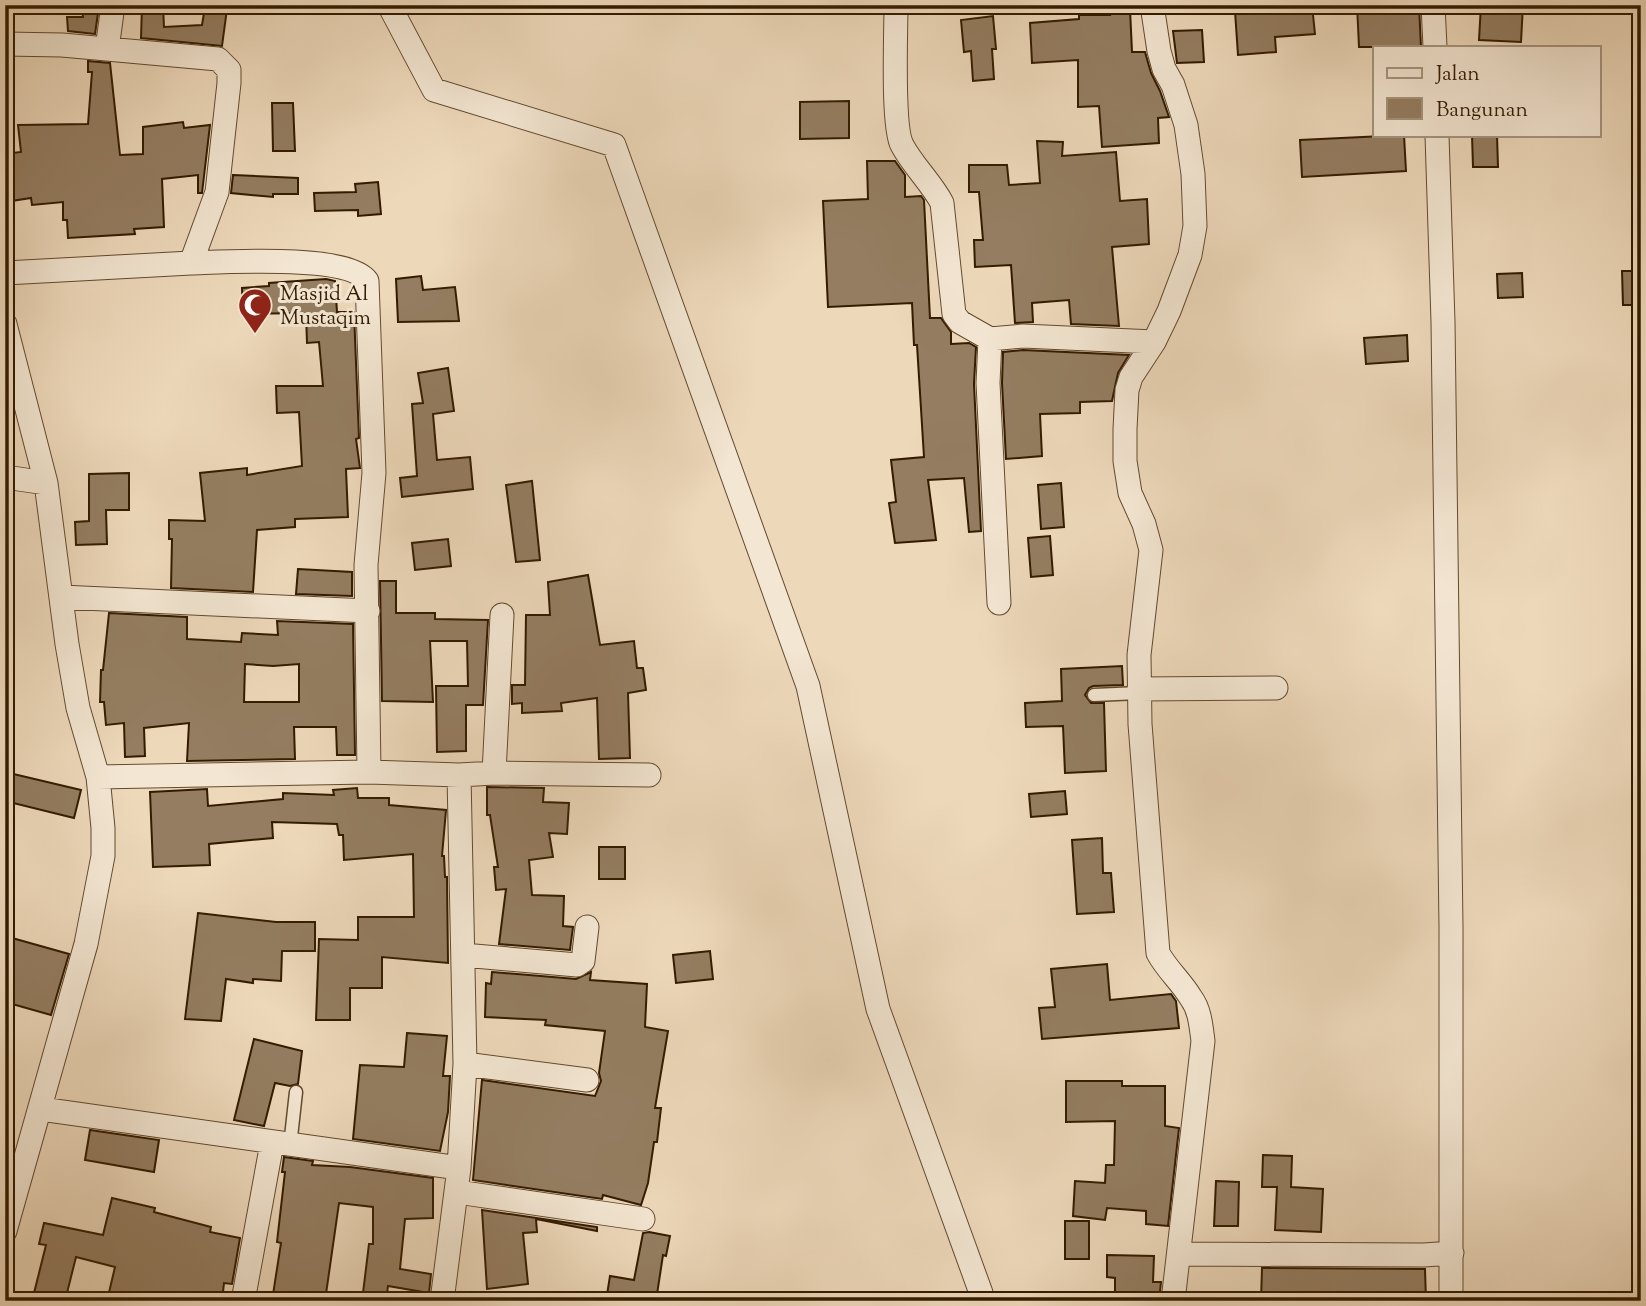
<svg xmlns="http://www.w3.org/2000/svg" width="1646" height="1306" viewBox="0 0 1646 1306" font-family="'Sorts Mill Goudy',serif">
<rect width="100%" height="100%" fill="#edd8ba"/>
<filter id="stains"><feTurbulence type="fractalNoise" baseFrequency=".00286" numOctaves="4"/><feColorMatrix values="0 0 0 0 .2 0 0 0 0 .09 0 0 0 0 .02 0 0 0 .5 -.17"/></filter>
<radialGradient id="worn" r=".72"><stop offset=".6" stop-color="#630" stop-opacity="0"/><stop offset="1" stop-color="#630" stop-opacity=".3"/></radialGradient>
<!-- building -->
<path fill="#947d61" stroke="#331b00" stroke-width="2" fill-rule="evenodd" d="M 142,5 L 163,5 L 164,27 L 202,25 L 205,7 L 227,9 L 222,46 L 141,38 Z
M 1277,5 L 1312,5 L 1315,34 L 1275,37 L 1276,52 L 1238,55 L 1235,11 L 1277,8 Z
M 1357,5 L 1419,5 L 1421,47 L 1359,47 Z
M 1481,5 L 1523,5 L 1521,42 L 1479,40 Z
M 99,6 L 95,34 L 68,31 L 67,17 L 83,17 L 82,9 Z
M 1130,9 L 1132,52 L 1145,52 L 1151,73 L 1160,91 L 1169,117 L 1158,118 L 1159,143 L 1102,147 L 1099,106 L 1078,107 L 1078,60 L 1032,63 L 1030,23 L 1079,19 L 1079,15 L 1110,15 L 1109,10 Z
M 993,16 L 996,49 L 992,49 L 994,79 L 973,81 L 971,51 L 964,52 L 961,20 Z
M 1202,30 L 1204,62 L 1177,63 L 1173,31 Z
M 88,61 L 110,63 L 120,155 L 143,154 L 143,127 L 183,122 L 184,128 L 210,125 L 202,193 L 198,193 L 198,175 L 162,179 L 164,227 L 134,229 L 135,234 L 68,238 L 67,220 L 63,220 L 63,202 L 32,205 L 31,198 L 5,202 L 5,154 L 21,152 L 18,125 L 88,124 L 92,72 L 88,72 Z
M 849,101 L 849,138 L 800,139 L 800,102 Z
M 272,103 L 293,103 L 295,151 L 273,151 Z
M 1404,135 L 1406,171 L 1302,177 L 1300,140 Z
M 1472,135 L 1497,135 L 1498,167 L 1473,167 Z
M 1037,141 L 1063,142 L 1062,156 L 1116,152 L 1120,201 L 1147,199 L 1149,244 L 1112,247 L 1119,326 L 1071,324 L 1069,300 L 1032,303 L 1033,322 L 1015,323 L 1011,265 L 975,267 L 974,240 L 983,240 L 979,192 L 969,192 L 969,165 L 1007,165 L 1009,185 L 1040,183 Z
M 867,161 L 895,161 L 905,175 L 905,197 L 921,196 L 924,200 L 930,318 L 941,318 L 951,332 L 951,344 L 969,343 L 976,347 L 974,384 L 981,531 L 969,532 L 964,478 L 928,480 L 936,540 L 895,543 L 889,503 L 896,502 L 891,460 L 924,457 L 917,345 L 914,345 L 912,303 L 828,307 L 823,201 L 868,199 Z
M 233,175 L 298,178 L 298,194 L 273,194 L 273,197 L 231,193 Z
M 378,182 L 381,214 L 358,216 L 358,210 L 315,211 L 314,193 L 356,192 L 355,184 Z
M 1622,271 L 1641,271 L 1641,305 L 1623,305 Z
M 1522,273 L 1523,297 L 1498,298 L 1497,274 Z
M 421,276 L 423,290 L 455,287 L 459,321 L 398,322 L 396,279 Z
M 326,279 L 335,281 L 337,312 L 354,312 L 359,438 L 356,439 L 360,468 L 346,469 L 348,517 L 295,519 L 295,527 L 257,530 L 253,592 L 171,588 L 172,539 L 169,539 L 169,520 L 205,521 L 200,473 L 247,468 L 247,475 L 302,466 L 299,412 L 277,413 L 276,386 L 323,386 L 319,342 L 307,343 L 306,313 L 243,314 L 242,288 L 269,286 L 269,283 Z
M 1407,335 L 1408,361 L 1366,364 L 1364,338 Z
M 1023,350 L 1129,355 L 1118,373 L 1112,401 L 1080,402 L 1080,413 L 1040,414 L 1042,456 L 1006,459 L 1002,383 L 1003,352 Z
M 448,368 L 454,411 L 433,414 L 437,460 L 470,457 L 473,489 L 402,497 L 400,478 L 417,476 L 412,404 L 423,403 L 418,373 Z
M 129,473 L 129,510 L 106,510 L 107,544 L 76,545 L 75,522 L 89,521 L 89,474 Z
M 532,481 L 540,560 L 516,562 L 506,485 Z
M 1061,483 L 1064,527 L 1041,529 L 1038,485 Z
M 1050,536 L 1053,575 L 1031,577 L 1028,538 Z
M 448,539 L 451,566 L 415,570 L 412,543 Z
M 298,569 L 352,572 L 352,596 L 296,594 Z
M 588,575 L 600,645 L 634,641 L 637,668 L 643,668 L 646,690 L 628,693 L 630,758 L 599,759 L 597,698 L 561,703 L 562,711 L 522,713 L 522,703 L 512,704 L 512,685 L 525,685 L 526,615 L 550,615 L 548,582 Z
M 380,581 L 396,581 L 396,613 L 435,613 L 435,619 L 488,620 L 483,705 L 466,705 L 466,751 L 437,752 L 436,686 L 468,686 L 467,641 L 430,641 L 433,702 L 382,701 Z
M 109,613 L 187,617 L 187,639 L 241,642 L 242,633 L 278,635 L 277,621 L 353,624 L 355,755 L 337,755 L 336,727 L 294,727 L 295,759 L 187,761 L 189,723 L 144,728 L 145,756 L 125,757 L 124,723 L 106,725 L 104,702 L 100,702 L 101,670 L 103,670 ZM 245,664 L 273,666 L 299,664 L 299,702 L 244,702 Z
M 1122,666 L 1123,685 L 1093,686 L 1089,688 L 1085,695 L 1091,703 L 1104,703 L 1106,771 L 1065,773 L 1063,726 L 1026,727 L 1025,703 L 1062,701 L 1061,669 Z
M 5,772 L 81,790 L 74,818 L 5,801 Z
M 487,787 L 544,788 L 543,802 L 569,803 L 567,834 L 549,833 L 553,857 L 529,860 L 532,895 L 564,896 L 563,926 L 573,927 L 570,950 L 499,944 L 506,889 L 496,890 L 494,867 L 498,867 L 490,815 L 487,815 Z
M 357,788 L 358,798 L 389,798 L 389,805 L 446,810 L 442,856 L 444,856 L 445,877 L 447,877 L 448,963 L 382,957 L 382,988 L 350,988 L 350,1020 L 316,1020 L 319,939 L 358,940 L 358,917 L 414,917 L 413,854 L 344,860 L 343,835 L 339,835 L 337,824 L 272,822 L 273,838 L 209,844 L 210,865 L 153,867 L 150,792 L 207,789 L 208,806 L 283,799 L 283,793 L 334,795 L 333,790 Z
M 1065,791 L 1067,814 L 1031,817 L 1029,794 Z
M 1102,838 L 1103,873 L 1111,873 L 1114,912 L 1077,914 L 1072,840 Z
M 599,847 L 625,847 L 625,879 L 599,879 Z
M 198,913 L 276,922 L 315,922 L 315,951 L 282,951 L 281,981 L 253,979 L 253,983 L 226,979 L 221,1021 L 185,1019 Z
M 5,936 L 69,954 L 51,1015 L 5,1002 Z
M 710,951 L 713,979 L 676,983 L 673,955 Z
M 1107,964 L 1110,1000 L 1171,994 L 1176,1001 L 1179,1028 L 1042,1039 L 1039,1008 L 1055,1007 L 1051,969 Z
M 492,972 L 576,979 L 591,972 L 590,980 L 647,984 L 645,1027 L 668,1031 L 655,1108 L 661,1108 L 657,1142 L 654,1142 L 648,1183 L 641,1205 L 603,1195 L 602,1199 L 473,1180 L 482,1080 L 595,1096 L 601,1081 L 599,1073 L 605,1031 L 545,1025 L 546,1020 L 485,1017 L 486,983 L 491,984 Z
M 407,1033 L 447,1036 L 443,1076 L 450,1076 L 448,1112 L 440,1151 L 353,1139 L 360,1065 L 404,1067 Z
M 254,1039 L 302,1051 L 298,1084 L 290,1086 L 275,1083 L 264,1126 L 234,1120 Z
M 1066,1081 L 1122,1081 L 1122,1086 L 1165,1086 L 1165,1126 L 1179,1128 L 1168,1226 L 1146,1224 L 1146,1211 L 1107,1208 L 1105,1220 L 1073,1216 L 1075,1181 L 1105,1183 L 1106,1165 L 1114,1165 L 1115,1121 L 1066,1122 Z
M 90,1130 L 159,1140 L 154,1172 L 85,1160 Z
M 1263,1155 L 1292,1156 L 1291,1187 L 1323,1189 L 1321,1232 L 1275,1230 L 1277,1187 L 1262,1187 Z
M 284,1157 L 313,1161 L 312,1165 L 350,1167 L 433,1178 L 433,1218 L 405,1219 L 400,1269 L 431,1274 L 429,1293 L 388,1286 L 386,1301 L 362,1301 L 369,1244 L 373,1244 L 373,1207 L 339,1203 L 325,1301 L 272,1301 L 281,1243 L 277,1242 L 285,1172 L 282,1172 Z
M 1216,1181 L 1239,1182 L 1238,1226 L 1214,1226 Z
M 112,1198 L 155,1208 L 154,1212 L 211,1227 L 210,1232 L 240,1238 L 232,1284 L 224,1283 L 222,1301 L 107,1301 L 115,1267 L 76,1257 L 65,1301 L 32,1301 L 46,1245 L 39,1244 L 44,1223 L 103,1235 Z
M 482,1210 L 597,1227 L 597,1231 L 536,1219 L 537,1232 L 523,1233 L 528,1284 L 487,1289 Z
M 1065,1221 L 1089,1221 L 1089,1259 L 1065,1259 Z
M 649,1232 L 670,1236 L 666,1256 L 663,1255 L 656,1301 L 606,1301 L 610,1276 L 634,1280 L 643,1233 Z
M 1107,1255 L 1154,1256 L 1153,1282 L 1161,1282 L 1159,1301 L 1115,1301 L 1115,1278 L 1107,1277 Z
M 1262,1268 L 1425,1269 L 1426,1301 L 1402,1301 L 1401,1294 L 1327,1292 L 1327,1296 L 1290,1297 L 1290,1300 L 1261,1300 Z"/>
<g fill="none" stroke-linecap="round" stroke-linejoin="round">
<!-- service casing -->
<g stroke="#624a2e" stroke-width="15">
<path id="service" d="M 1094,695 L 1139,693
M 290,1146 L 296,1092"/>
</g>
<!-- minor casing -->
<g stroke="#624a2e" stroke-width="25">
<path id="minor" d="M 389,5 L 434,90 L 614,145 L 808,686 L 878,1009 L 981,1293 L 977,1301
M 896,5 C 896,32 892,126 902,145 C 913,166 931,182 942,203 L 954,314 L 960,322 L 990,339
M 1152,5 L 1159,51 L 1164,69 L 1173,85 L 1186,125 L 1193,174 L 1195,226 L 1190,255 L 1169,311 L 1154,342 L 1131,377 L 1127,390 L 1125,429 L 1125,461 L 1130,493 L 1144,524 L 1151,550 L 1139,655 L 1140,724 L 1158,953 C 1167,970 1181,981 1191,998 C 1200,1010 1201,1026 1203,1041 L 1173,1301
M 1433,5 L 1435,47
M 5,44 L 62,45 L 218,59 L 229,70 L 229,83 L 217,192 L 191,263 L 5,273
M 107,49 L 113,5
M 1437,135 L 1443,322 L 1451,927 L 1451,1301
M 191,263 C 225,262 348,254 367,281 L 374,473 L 366,565 L 369,772
M 5,324 L 46,483 L 67,644 L 78,708 L 98,777 L 103,828 L 103,856 L 86,944 L 5,1231
M 5,477 L 46,483
M 61,597 L 368,611
M 999,603 L 988,383 L 990,339 L 1023,336 L 1154,342
M 1139,689 L 1276,688
M 494,773 L 502,615
M 459,775 L 494,773 L 649,775
M 98,777 L 369,772 L 459,775 L 465,1064 L 459,1168 L 442,1301
M 463,955 L 577,965 L 583,961 L 587,927
M 465,1064 L 587,1080
M 41,1109 L 459,1168
M 457,1192 L 643,1219
M 1180,1254 L 1424,1255 L 1452,1253
M 243,1301 L 272,1143"/>
</g>
<!-- service -->
<use href="#service" stroke="#f3e6d2" stroke-width="12"/>
<!-- minor -->
<use href="#minor" stroke="#f3e6d2" stroke-width="23"/>
</g>
<!-- icons -->
<defs>
<g id="mosque-pin" transform="scale(1.75)"><path d="M0 17L-7.5 6A9.5 9.5 0 1 1 7.5 6Z" fill="#8f2418" stroke="#f3e6d2"/><path d="M3.5-4.9A6 6 0 1 0 3.5 4.9A5 5 0 1 1 3.5-4.9Z" fill="#fff"/></g>
</defs>
<g fill-rule="evenodd">
<use href="#mosque-pin" x="255" y="305"/>
</g>
<g text-anchor="middle" stroke-width="6" stroke-linejoin="round" paint-order="stroke">
<!-- poi labels -->
<g font-size="21" fill="#331b00" stroke="#f3e6d2" text-anchor="start">
<text x="280" y="300">Masjid Al<tspan x="280" dy="24">Mustaqim</tspan></text>
</g>
</g>
<!-- margin -->
<rect width="1646" height="1306" fill="none" stroke="#edd8ba" stroke-width="28"/>
<rect x="7" y="7" width="1632" height="1292" fill="none" stroke="#331b00" stroke-width="3.5"/>
<rect x="14" y="14" width="1618" height="1278" fill="none" stroke="#331b00" stroke-width="2"/>
<!-- legend -->
<rect x="1373" y="46" width="228" height="91" fill="#f3e6d2" stroke="#a6957e" stroke-width="2"/>
<rect x="1387" y="68" width="35" height="10" fill="#f3e6d2" stroke="#a6957e" stroke-width="2"/>
<text x="1436" y="80" font-size="21" fill="#331b00">Jalan</text>
<rect x="1387" y="98" width="35" height="21" fill="#947d61" stroke="#a6957e" stroke-width="2"/>
<text x="1436" y="116" font-size="21" fill="#331b00">Bangunan</text>
<rect width="100%" height="100%" filter="url(#stains)"/>
<rect width="100%" height="100%" fill="url(#worn)"/>
</svg>
